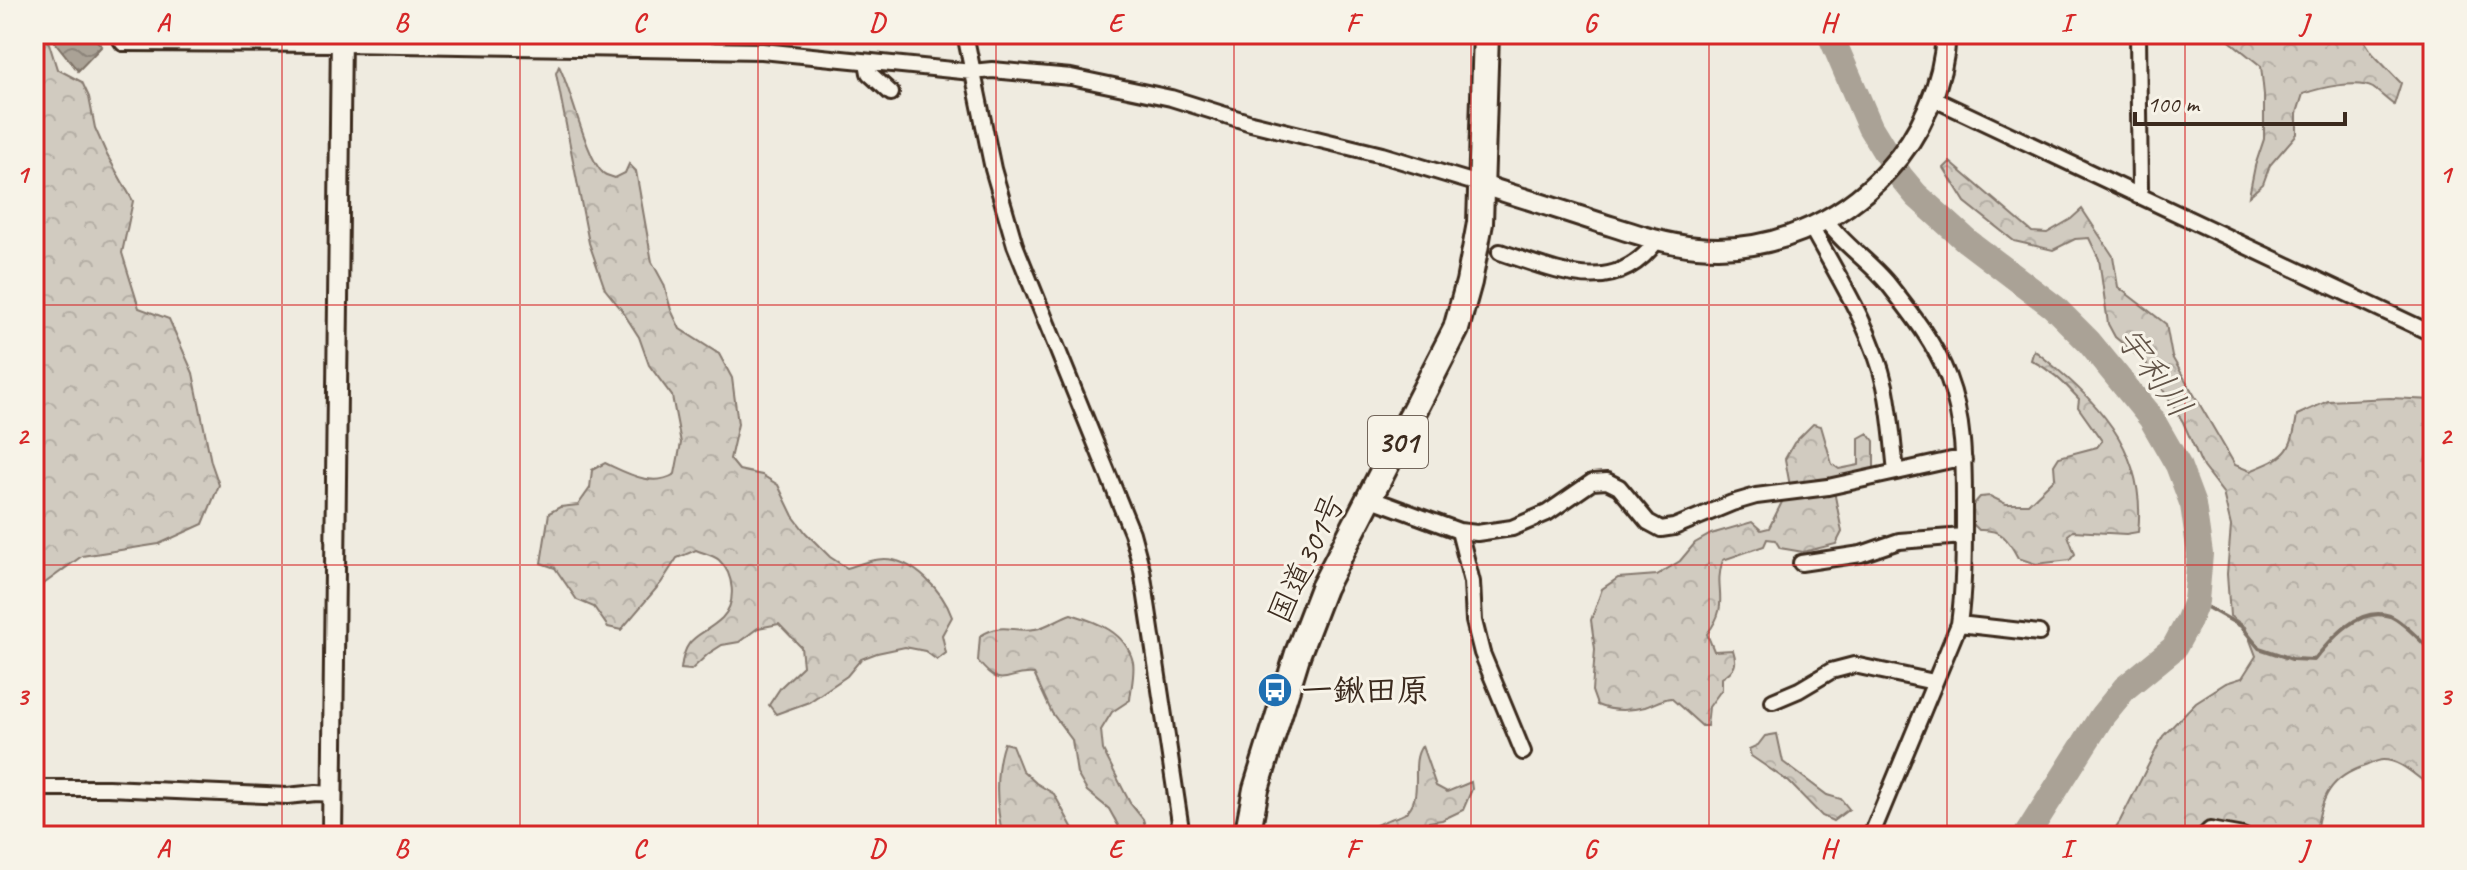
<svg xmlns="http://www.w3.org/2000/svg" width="2467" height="870" viewBox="0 0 2467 870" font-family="Caveat,'Klee One',sans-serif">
<defs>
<pattern id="forest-crowns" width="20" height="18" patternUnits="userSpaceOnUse" patternTransform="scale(2)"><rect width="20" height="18" fill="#d1cbc0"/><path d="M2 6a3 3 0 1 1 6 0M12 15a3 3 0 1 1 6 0" fill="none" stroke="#b4aea5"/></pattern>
<pattern id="water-waves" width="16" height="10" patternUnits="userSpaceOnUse" patternTransform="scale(2)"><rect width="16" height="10" fill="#aaa296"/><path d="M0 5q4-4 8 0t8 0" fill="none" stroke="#8c847a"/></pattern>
</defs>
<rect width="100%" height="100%" fill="#efebe0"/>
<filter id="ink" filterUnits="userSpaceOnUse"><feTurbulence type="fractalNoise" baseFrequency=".0125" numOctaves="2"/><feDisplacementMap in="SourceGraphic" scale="16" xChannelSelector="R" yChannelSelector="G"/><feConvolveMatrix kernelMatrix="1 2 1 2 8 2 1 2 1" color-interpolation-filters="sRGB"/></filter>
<g filter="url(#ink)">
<!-- forest -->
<path fill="url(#forest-crowns)" stroke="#867a6f" stroke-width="2" d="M 34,34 L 49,34 L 47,37 L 57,69 L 82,82 L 89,97 L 95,128 L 107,155 L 133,201 L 122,253 L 139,308 L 169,319 L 193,373 L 211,462 L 219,485 L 203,524 L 159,544 L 82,556 L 34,591 Z
M 2221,34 L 2360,34 L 2373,54 L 2401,83 L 2394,105 C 2387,100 2380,93 2373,88 C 2357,79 2319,88 2303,94 L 2297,113 L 2297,134 L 2270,165 L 2263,184 L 2249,196 L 2255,166 L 2264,139 L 2264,95 L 2261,66 Z
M 559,66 C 571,89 587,160 603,173 C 606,176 611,176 615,178 L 625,173 L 629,164 L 636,171 L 652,262 L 664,284 L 671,310 L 680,329 L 719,354 L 732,378 L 738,424 L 730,459 L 739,470 L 762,475 L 778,485 L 793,516 L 806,533 L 830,557 L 847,568 C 860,564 871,559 884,559 C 913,559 943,591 952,617 L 942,635 L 946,653 L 937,660 L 925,651 L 905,647 L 877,653 L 861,659 L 847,676 L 809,702 L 776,714 L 769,705 L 781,687 L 803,666 L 801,647 L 779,624 L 758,628 L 739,642 L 722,645 L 708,654 L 691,670 L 681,669 C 685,633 701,638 722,618 C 737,603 734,574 719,560 C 714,555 703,553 696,550 L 677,558 L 661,583 L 621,630 L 608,627 L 594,607 L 577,600 L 555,568 L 541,563 L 549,513 L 560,507 L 578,505 L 590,488 L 592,470 L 605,463 C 627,473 652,488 675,474 L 681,443 L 672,396 L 649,365 L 639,337 L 621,309 L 605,289 L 589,243 L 556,73 Z
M 1950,162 L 2032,232 L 2047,233 L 2071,219 L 2082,209 L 2113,256 L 2118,287 L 2166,324 L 2172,357 L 2235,465 L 2250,471 C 2287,456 2291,454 2297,415 L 2328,401 L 2390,398 L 2433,400 L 2433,787 C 2418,780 2403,760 2383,760 C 2378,760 2370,764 2365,766 C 2330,777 2321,798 2316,832 L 2310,836 L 2110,836 L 2120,821 L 2163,736 L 2196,702 L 2226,683 L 2242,678 L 2256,656 L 2245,627 L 2230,616 L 2227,574 L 2231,526 L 2223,493 L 2203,467 L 2183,422 L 2146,363 L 2115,337 L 2108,324 L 2099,259 L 2089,238 L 2075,239 L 2053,250 L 2014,241 L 1965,202 L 1944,168 Z
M 2034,350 C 2094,398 2148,448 2138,532 L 2126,534 L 2073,531 L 2068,535 L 2075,554 L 2070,560 L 2036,564 L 2018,558 C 2008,539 2002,529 1979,530 L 1972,523 L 1973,505 L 1980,497 L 1990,496 L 2006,504 L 2028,504 L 2055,478 L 2054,465 L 2059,457 L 2097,447 L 2102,441 L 2078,407 L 2079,399 C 2066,384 2049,369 2031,360 Z
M 1813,424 L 1821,426 L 1832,464 L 1839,469 L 1859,465 L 1859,438 L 1868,433 L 1874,441 L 1874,469 L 1836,482 L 1835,496 L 1842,532 L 1836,544 L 1803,552 L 1780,548 L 1775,540 L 1767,539 L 1764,546 L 1723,560 C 1712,591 1732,602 1707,634 L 1714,651 L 1733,650 C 1738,665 1735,669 1722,678 L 1722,689 L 1709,707 L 1707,726 L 1702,726 L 1671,698 C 1661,699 1654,704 1645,707 C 1629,711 1611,711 1597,705 L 1592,691 L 1595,649 L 1591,620 L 1602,589 L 1618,578 L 1657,575 L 1680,561 L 1695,543 L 1711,534 L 1752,522 L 1761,530 L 1769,528 L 1790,486 L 1785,459 L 1794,443 Z
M 1071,614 C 1097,622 1126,632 1133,662 C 1135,673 1131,688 1130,700 L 1112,712 L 1101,730 L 1103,750 L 1130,803 L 1143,819 L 1148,836 L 1124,836 L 1109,809 L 1087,791 L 1077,774 L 1072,740 L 1052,713 L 1034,674 C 1006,671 1003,693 978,661 L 980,636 C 1005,621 1011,633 1035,629 C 1047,627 1059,618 1071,614 Z
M 1777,734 L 1783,762 L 1827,795 L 1841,799 L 1849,809 L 1833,821 L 1822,816 L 1789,782 L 1751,756 L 1749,749 L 1758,745 L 1765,736 Z
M 1004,743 L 1012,745 L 1022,770 L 1036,783 L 1054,794 L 1077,836 L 1003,836 C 996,808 994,771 1004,743 Z
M 1422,746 L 1436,786 L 1447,792 L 1471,782 L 1472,789 L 1463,810 L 1442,820 L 1422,823 L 1404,836 L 1356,836 C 1366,831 1375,825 1385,821 C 1391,818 1399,817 1404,814 C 1426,798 1408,764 1422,746 Z"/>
<!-- water -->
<path fill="url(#water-waves)" stroke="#7e7266" stroke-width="2" d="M 62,34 L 90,34 L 102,46 L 78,71 L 55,42 Z"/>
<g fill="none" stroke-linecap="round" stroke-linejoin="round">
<!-- stream -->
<path stroke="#7e7266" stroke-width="4" d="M 2196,601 L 2241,626 L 2259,648 L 2292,659 L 2314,660 C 2332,638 2359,606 2390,616 C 2403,621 2423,643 2433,653"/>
<!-- river -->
<path stroke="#aaa296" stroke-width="26" d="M 1830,34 L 1870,127 L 1900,176 L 1916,195 L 1967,241 L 2054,307 L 2089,342 L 2151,418 L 2178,465 L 2193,505 L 2200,554 L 2196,601 L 2188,622 L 2174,648 L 2125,688 L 2102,716 L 2026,836"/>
<!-- minor casing -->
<g stroke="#3b2a1e" stroke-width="20">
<path id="minor" d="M 117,34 L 123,43 L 341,44 L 762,51 L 972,72 L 992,70 L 1071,77 L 1171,98 L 1251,123 L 1382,155 L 1482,185
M 965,34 L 993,169 L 1015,245 L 1132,533 L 1142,570 L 1182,836
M 2138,34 L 2140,188 L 2138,196
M 867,62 L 869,73 L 891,93
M 1932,98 L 2433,334
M 1826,220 C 1843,245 1870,261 1889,285 C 1911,313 1935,343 1948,377 C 1965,421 1964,468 1964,515 C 1964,551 1964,588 1959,624 L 1871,836
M 1811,227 C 1838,276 1873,331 1885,386 C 1891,414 1893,444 1896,472
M 1500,252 C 1556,270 1615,300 1657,240
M 1369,498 L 1459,531 L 1477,533 L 1512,528 L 1547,513 L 1592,482 L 1607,481 L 1619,487 L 1648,522 L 1661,529 L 1674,527 L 1732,503 L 1756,496 L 1828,487 L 1951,460 L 1964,460
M 1459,531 L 1472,582 L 1474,621 L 1482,653 L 1523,752
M 1801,563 L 1861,554 L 1899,541 L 1964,536
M 1959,624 L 2039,633
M 1773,701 L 1799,690 L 1831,671 L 1854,665 L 1934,682
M 34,788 L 108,788 L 287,796 L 316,793 L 332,794
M 2204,836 L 2210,830 L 2243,836"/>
</g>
<!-- tertiary casing -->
<g stroke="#3b2a1e" stroke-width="24">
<path id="tertiary" d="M 1482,185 C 1520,197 1559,209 1598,222 C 1630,232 1663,244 1697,247 C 1769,254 1840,223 1887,171 C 1921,135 1944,83 1946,34
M 332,836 L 341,34"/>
</g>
<!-- trunk casing -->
<g stroke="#3b2a1e" stroke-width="30">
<path id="trunk" d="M 1247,836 L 1256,789 L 1298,653 L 1323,588 L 1456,329 L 1469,282 L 1480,223 L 1486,34"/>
</g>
<!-- minor -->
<use href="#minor" stroke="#f7f3e8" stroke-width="14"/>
<!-- tertiary -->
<use href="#tertiary" stroke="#f7f3e8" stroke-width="18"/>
<!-- trunk -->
<use href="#trunk" stroke="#f7f3e8" stroke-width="24"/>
</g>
</g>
<!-- grid -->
<path fill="none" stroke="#d62828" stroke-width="2" stroke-opacity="0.55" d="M 282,34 L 282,836M 520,34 L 520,836M 758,34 L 758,836M 996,34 L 996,836M 1234,34 L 1234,836M 1471,34 L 1471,836M 1709,34 L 1709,836M 1947,34 L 1947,836M 2185,34 L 2185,836M 34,305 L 2433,305M 34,565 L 2433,565"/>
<!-- icons -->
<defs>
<g id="bus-disc" transform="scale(1.8)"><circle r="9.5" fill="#1f6fb2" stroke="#f7f3e8"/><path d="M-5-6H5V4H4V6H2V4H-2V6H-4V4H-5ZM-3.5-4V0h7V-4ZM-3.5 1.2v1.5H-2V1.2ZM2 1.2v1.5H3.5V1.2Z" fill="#fff"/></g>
</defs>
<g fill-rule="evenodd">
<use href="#bus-disc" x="1275" y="690"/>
</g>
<g text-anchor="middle" stroke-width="6" stroke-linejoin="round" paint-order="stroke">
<!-- shield labels -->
<rect fill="#f7f3e8" stroke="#73665b" stroke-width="2" x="1368" y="416" width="60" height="52" rx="6"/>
<g font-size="30" font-weight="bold" fill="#3b2a1e">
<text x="1398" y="452">301</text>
</g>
<!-- street labels -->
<g font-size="32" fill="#3b2a1e" stroke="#f7f3e8">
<text transform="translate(1306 558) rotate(-65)" y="11">国道301号</text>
</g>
<!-- poi labels -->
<g font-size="32" font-weight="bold" fill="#3b2a1e" stroke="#f7f3e8" text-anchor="start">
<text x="1301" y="701">一鍬田原</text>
</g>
<!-- water labels -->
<g font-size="34" font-style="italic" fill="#625448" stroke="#f7f3e8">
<text transform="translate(2155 372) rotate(54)" y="12">宇利川</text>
</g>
</g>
<!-- margin -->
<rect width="2467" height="870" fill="none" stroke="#f7f3e8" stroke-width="88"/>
<!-- scale -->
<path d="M2135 112v12h210v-12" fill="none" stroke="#3b2a1e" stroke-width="4"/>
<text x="2147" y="112" font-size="24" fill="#3b2a1e" stroke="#f7f3e8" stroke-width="6" paint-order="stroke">100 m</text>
<rect x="44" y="44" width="2379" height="782" fill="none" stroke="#d62828" stroke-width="3"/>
<g font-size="26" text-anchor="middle" font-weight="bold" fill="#d62828">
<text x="163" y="31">A</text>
<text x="401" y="31">B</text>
<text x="639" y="31">C</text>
<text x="877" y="31">D</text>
<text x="1115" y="31">E</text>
<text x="1352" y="31">F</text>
<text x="1590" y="31">G</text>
<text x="1828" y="31">H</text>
<text x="2066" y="31">I</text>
<text x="2304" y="31">J</text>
<text x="22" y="183">1</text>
<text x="2445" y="183">1</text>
<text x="22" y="444">2</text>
<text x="2445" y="444">2</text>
<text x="22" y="705">3</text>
<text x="2445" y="705">3</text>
<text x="163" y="857">A</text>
<text x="401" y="857">B</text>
<text x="639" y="857">C</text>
<text x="877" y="857">D</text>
<text x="1115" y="857">E</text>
<text x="1352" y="857">F</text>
<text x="1590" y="857">G</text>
<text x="1828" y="857">H</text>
<text x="2066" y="857">I</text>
<text x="2304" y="857">J</text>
</g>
</svg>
